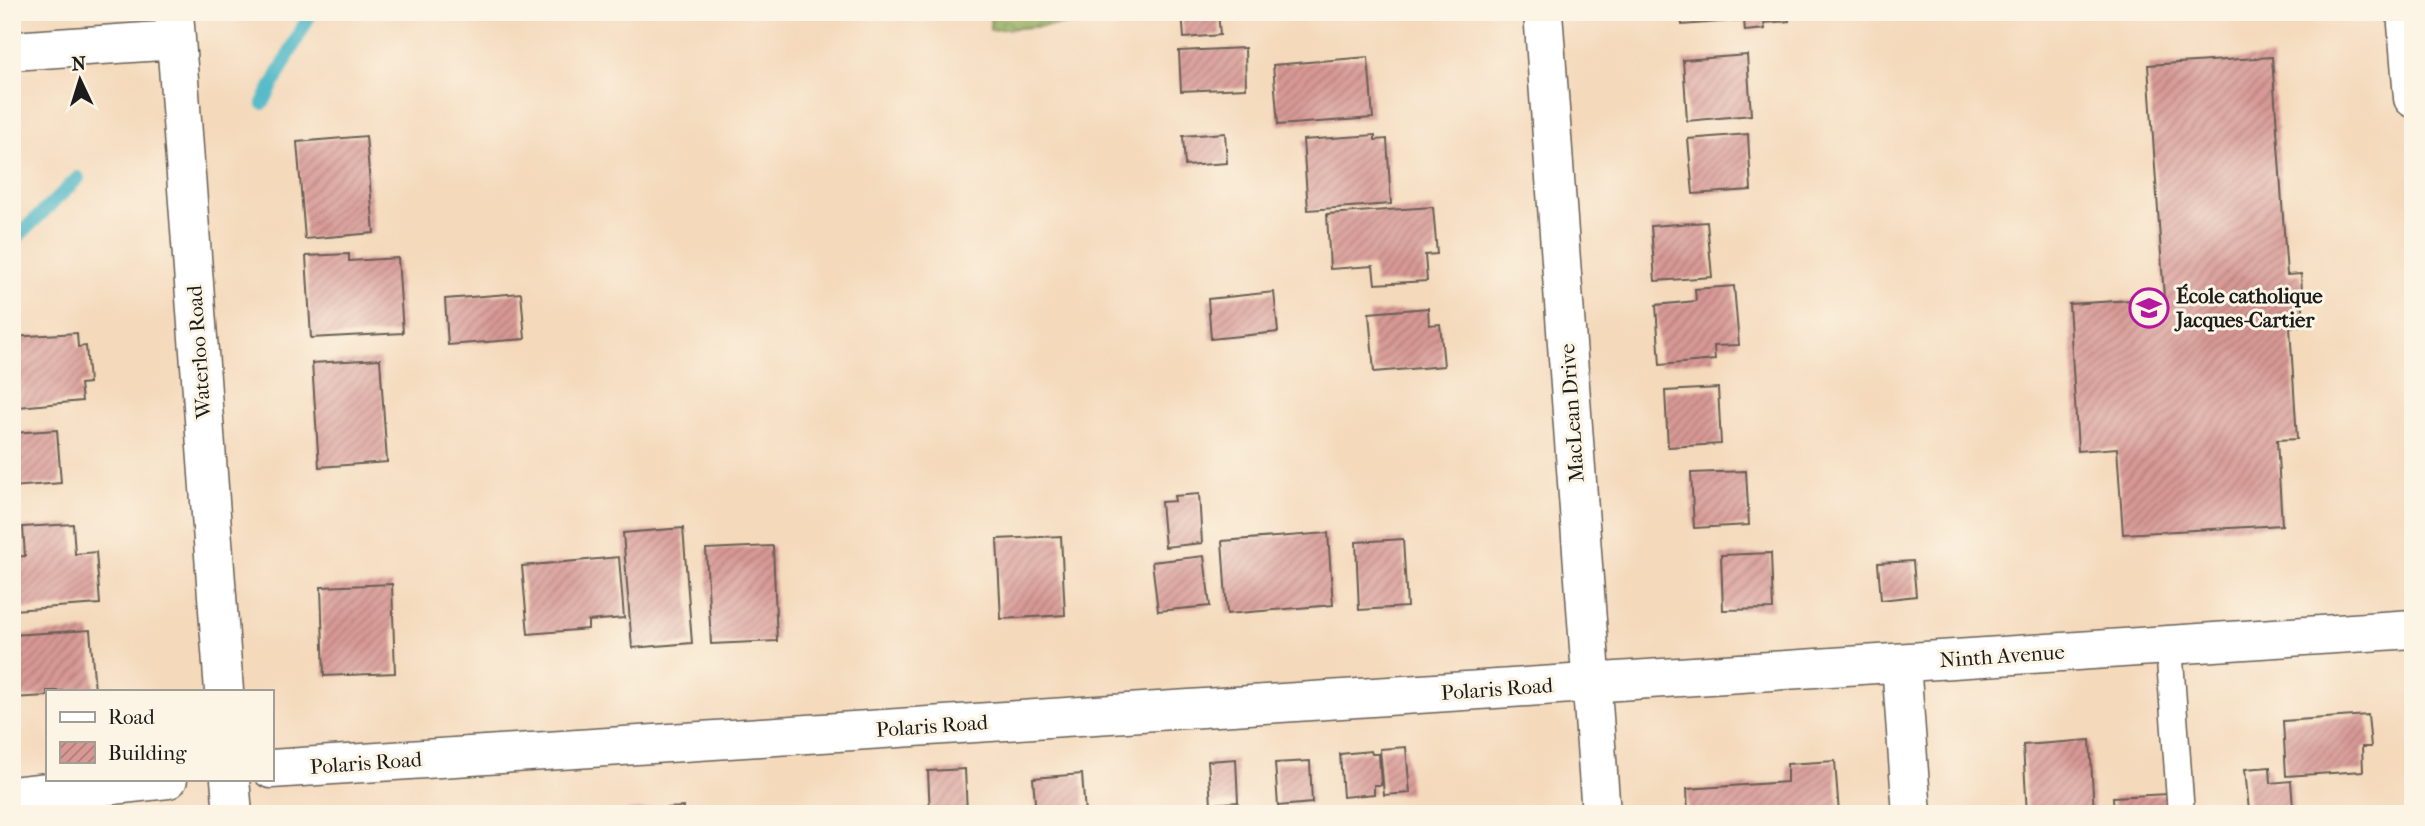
<svg xmlns="http://www.w3.org/2000/svg" width="2425" height="826" viewBox="0 0 2425 826" font-family="'IM FELL French Canon',serif">
<defs>
<pattern id="forest-crowns" width="20" height="18" patternUnits="userSpaceOnUse" patternTransform="scale(1.75)"><rect width="20" height="18" fill="#94ad5f"/><path d="M2 6a3 3 0 1 1 6 0M12 15a3 3 0 1 1 6 0" fill="none" stroke="#788c4e"/></pattern>
<pattern id="building-hatch" width="6" height="6" patternUnits="userSpaceOnUse" patternTransform="scale(1.75)"><rect width="6" height="6" fill="#d89995"/><path d="M-1 1l2-2M0 6l6-6M5 7l2-2" fill="none" stroke="#ae7c79"/></pattern>
</defs>
<rect width="100%" height="100%" fill="#fcf5e5"/>
<filter id="ink" filterUnits="userSpaceOnUse"><feTurbulence type="fractalNoise" baseFrequency=".0143" numOctaves="2"/><feDisplacementMap in="SourceGraphic" scale="14" xChannelSelector="R" yChannelSelector="G"/><feConvolveMatrix kernelMatrix="1 2 1 2 8 2 1 2 1" color-interpolation-filters="sRGB"/></filter>
<filter id="wash" filterUnits="userSpaceOnUse"><feTurbulence type="fractalNoise" baseFrequency=".00686" numOctaves="4" result="noise"/><feDisplacementMap in="SourceGraphic" scale="28" xChannelSelector="R" yChannelSelector="G"/><feGaussianBlur stdDeviation="1.57" result="paint"/><feColorMatrix in="noise" values="0 0 0 0 0 0 0 0 0 0 0 0 0 0 0 0 0 1.4 0 .05"/><feComposite in="paint" operator="in"/></filter>
<g filter="url(#wash)">
<rect width="100%" height="100%" fill="#f4d9bb"/>
<!-- forest -->
<path fill="url(#forest-crowns)" stroke="#58643e" stroke-width="2" d="M 991,12 L 1169,12 L 1155,18 L 990,30 Z"/>
<g fill="none" stroke-linecap="round" stroke-linejoin="round">
<!-- stream -->
<path stroke="#4ab6c6" stroke-width="14" d="M 263,103 L 311,12
M 12,242 L 78,178"/>
</g>
<g id="blocks">
<!-- building -->
<path fill="url(#building-hatch)" d="M 1182,12 L 1218,12 L 1220,35 L 1184,38 Z
M 1681,12 L 1788,12 L 1789,21 L 1764,23 L 1765,29 L 1745,31 L 1744,20 L 1682,25 Z
M 1245,48 L 1246,88 L 1181,91 L 1179,51 Z
M 1747,55 L 1751,115 L 1687,121 L 1683,60 Z
M 1368,57 L 1373,118 L 1278,125 L 1273,65 Z
M 2272,57 L 2287,275 L 2301,274 L 2304,326 L 2290,327 L 2297,439 L 2277,440 L 2282,525 L 2123,534 L 2117,448 L 2078,451 L 2069,304 L 2164,298 L 2148,65 Z
M 1225,133 L 1227,163 L 1185,166 L 1183,136 Z
M 1748,134 L 1751,190 L 1693,194 L 1688,139 Z
M 1375,135 L 1375,140 L 1387,139 L 1391,204 L 1308,210 L 1303,140 Z
M 366,136 L 374,233 L 305,239 L 297,142 Z
M 1433,207 L 1437,254 L 1425,255 L 1427,281 L 1375,284 L 1373,266 L 1330,269 L 1327,214 Z
M 1707,222 L 1712,277 L 1655,281 L 1651,226 Z
M 349,254 L 349,261 L 398,258 L 403,333 L 311,338 L 306,256 Z
M 1734,286 L 1739,345 L 1714,346 L 1715,360 L 1660,365 L 1656,305 L 1696,301 L 1695,289 Z
M 1274,292 L 1278,332 L 1211,339 L 1208,299 Z
M 521,293 L 525,339 L 448,345 L 445,299 Z
M 1428,308 L 1429,325 L 1440,324 L 1444,366 L 1374,372 L 1369,313 Z
M 77,333 L 78,347 L 86,346 L 89,383 L 80,384 L 82,401 L 19,407 L 15,359 L 12,359 L 12,337 Z
M 380,359 L 387,462 L 319,467 L 312,363 Z
M 1718,388 L 1721,444 L 1668,447 L 1665,391 Z
M 57,430 L 61,483 L 12,487 L 12,433 Z
M 1746,471 L 1749,525 L 1694,528 L 1691,473 Z
M 1199,494 L 1202,543 L 1165,547 L 1161,502 L 1175,501 L 1174,496 Z
M 73,524 L 75,554 L 96,552 L 100,604 L 13,610 L 12,557 L 25,556 L 23,527 Z
M 683,528 L 692,643 L 632,648 L 623,533 Z
M 1328,533 L 1333,605 L 1227,614 L 1222,541 Z
M 1061,536 L 1065,615 L 1001,619 L 997,539 Z
M 1403,539 L 1407,607 L 1359,610 L 1356,542 Z
M 773,546 L 777,641 L 711,644 L 706,549 Z
M 1771,553 L 1773,609 L 1723,610 L 1721,555 Z
M 1204,556 L 1210,606 L 1158,611 L 1152,562 Z
M 619,557 L 624,618 L 588,621 L 588,629 L 528,634 L 522,566 Z
M 1913,561 L 1916,596 L 1881,600 L 1878,563 Z
M 392,584 L 395,673 L 324,676 L 321,587 Z
M 90,630 L 95,691 L 47,691 L 47,696 L 12,698 L 12,635 Z
M 2368,715 L 2371,747 L 2362,747 L 2363,771 L 2286,776 L 2283,721 Z
M 2090,740 L 2094,814 L 2027,814 L 2023,745 Z
M 1406,747 L 1410,793 L 1384,795 L 1380,749 Z
M 1371,751 L 1372,754 L 1379,754 L 1381,785 L 1374,785 L 1374,794 L 1343,797 L 1340,754 Z
M 1236,759 L 1238,802 L 1211,804 L 1208,761 Z
M 1310,761 L 1312,803 L 1278,806 L 1275,763 Z
M 1835,761 L 1839,814 L 1688,814 L 1687,789 L 1787,782 L 1787,764 Z
M 2270,767 L 2271,783 L 2291,781 L 2293,808 L 2249,811 L 2245,769 Z
M 965,769 L 967,814 L 930,814 L 928,771 Z
M 1082,774 L 1085,814 L 1036,814 L 1033,778 Z
M 2167,794 L 2168,814 L 2114,814 L 2113,797 Z
M 684,807 L 684,814 L 628,814 L 628,810 Z"/>
</g>
</g>
<g filter="url(#ink)">
<use href="#blocks" fill-opacity="0" stroke="#685e54" stroke-width="2"/>
<g fill="none" stroke-linecap="round" stroke-linejoin="round">
<!-- lane casing -->
<g stroke="#685e54" stroke-width="29">
<path id="lane" d="M 2169,646 L 2181,814"/>
</g>
<!-- street casing -->
<g stroke="#685e54" stroke-width="41">
<path id="street" d="M 174,12 L 224,691
M 2406,12 L 2413,98
M 12,51 L 176,40
M 1901,663 L 1912,814
M 271,769 L 2413,629
M 230,779 L 233,814
M 12,796 L 168,779"/>
</g>
<!-- secondary casing -->
<g stroke="#685e54" stroke-width="41">
<path id="secondary" d="M 1543,12 L 1601,814"/>
</g>
<!-- lane -->
<use href="#lane" stroke="#fff" stroke-width="26"/>
<!-- street -->
<use href="#street" stroke="#fff" stroke-width="38"/>
<!-- secondary -->
<use href="#secondary" stroke="#fff" stroke-width="38"/>
</g>
</g>
<!-- icons -->
<defs>
<g id="school-ring" transform="scale(2.0125)"><circle r="9.5" fill="#fcf5e5" stroke="#b5179e" stroke-width="1.5"/><path d="M0-5L7-2L0 1L-7-2ZM-4 1L0 2.5L4 1V4Q0 6-4 4Z" fill="#b5179e"/></g>
</defs>
<g fill-rule="evenodd">
<use href="#school-ring" x="2149" y="308"/>
</g>
<g text-anchor="middle" stroke-width="6" stroke-linejoin="round" paint-order="stroke">
<!-- poi labels -->
<g font-size="21" font-weight="bold" fill="#1c1c1c" stroke="#fcf5e5" text-anchor="start">
<text x="2176" y="303">École catholique<tspan x="2176" dy="24">Jacques-Cartier</tspan></text>
</g>
<!-- street labels -->
<g font-size="21" fill="#1c1c1c" stroke="#fcf5e5">
<text transform="translate(199 352) rotate(-94)" y="7">Waterloo Road</text>
<text transform="translate(1572 413) rotate(-94)" y="7">MacLean Drive</text>
<text transform="translate(2002 656) rotate(-4)" y="7">Ninth Avenue</text>
<text transform="translate(1497 689) rotate(-4)" y="7">Polaris Road</text>
<text transform="translate(932 726) rotate(-4)" y="7">Polaris Road</text>
<text transform="translate(366 763) rotate(-4)" y="7">Polaris Road</text>
</g>
</g>
<!-- margin -->
<rect width="2425" height="826" fill="none" stroke="#fcf5e5" stroke-width="42"/>
<!-- legend -->
<rect x="46" y="690" width="228" height="91" fill="#fcf5e5" stroke="#a29e95" stroke-width="2"/>
<rect x="60" y="712" width="35" height="10" fill="#ffffff" stroke="#a29e95" stroke-width="2"/>
<text x="108" y="724" font-size="21" fill="#1c1c1c">Road</text>
<rect x="60" y="742" width="35" height="21" fill="url(#building-hatch)" stroke="#a29e95" stroke-width="2"/>
<text x="108" y="760" font-size="21" fill="#1c1c1c">Building</text>
<!-- north arrow -->
<g transform="translate(80 80) rotate(356)" stroke="#fcf5e5" stroke-width="5" paint-order="stroke">
<path d="M0-5L12 26L0 18L-12 26Z" fill="#1c1c1c"/>
<text y="-10" font-size="19" font-weight="bold" text-anchor="middle" fill="#1c1c1c">N</text>
</g>
</svg>
